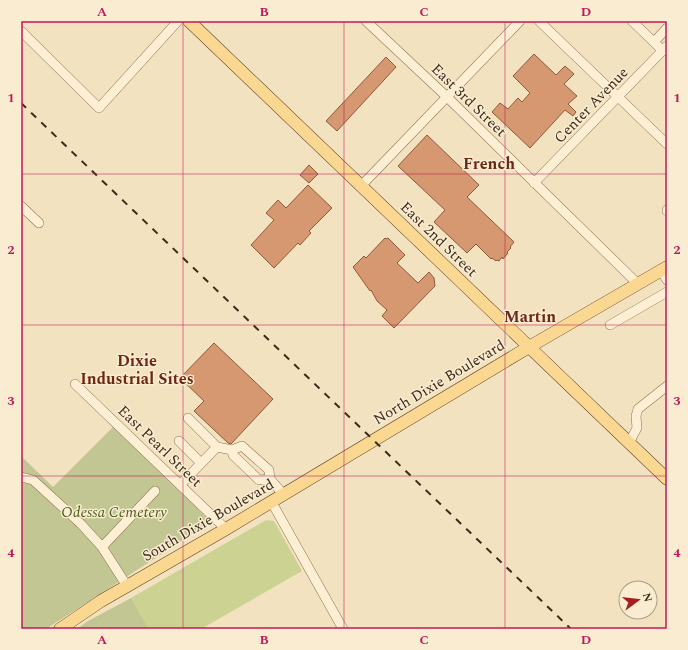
<svg xmlns="http://www.w3.org/2000/svg" width="688" height="650" viewBox="0 0 688 650" font-family="Spectral,serif">
<rect width="100%" height="100%" fill="#f3e2bf"/>
<!-- green -->
<path fill="#ccd392" d="M 266,520 L 274,521 L 302,571 L 201,629 L 149,629 L 131,598 Z"/>
<!-- cemetery -->
<path fill="#c1c692" d="M 114,426 L 211,522 L 46,629 L 21,629 L 21,456 L 53,487 Z
M 131,598 L 149,629 L 77,629 L 88,621 Z"/>
<!-- building -->
<path fill="#d69870" stroke="#905938" d="M 534,54 L 556,75 L 565,66 L 574,74 L 564,84 L 577,96 L 568,104 L 576,112 L 573,116 L 565,110 L 530,148 L 492,112 L 500,103 L 508,109 L 518,98 L 522,102 L 530,93 L 513,76 Z
M 386,57 L 396,67 L 337,131 L 326,121 Z
M 427,135 L 479,185 L 467,197 L 514,242 L 510,247 L 511,248 L 507,252 L 508,253 L 503,259 L 502,257 L 499,261 L 497,260 L 496,261 L 492,258 L 491,259 L 476,244 L 467,253 L 434,222 L 445,210 L 398,166 Z
M 309,165 L 318,174 L 309,183 L 300,175 Z
M 308,185 L 332,208 L 309,231 L 311,233 L 300,245 L 298,243 L 274,268 L 251,245 L 274,220 L 266,213 L 278,200 L 286,208 Z
M 385,238 L 386,239 L 388,238 L 405,255 L 397,263 L 418,283 L 429,272 L 434,278 L 435,286 L 394,328 L 382,316 L 387,310 L 377,301 L 371,290 L 370,291 L 353,267 L 364,256 L 366,258 Z
M 214,343 L 273,399 L 231,444 L 228,443 L 194,411 L 204,401 L 180,378 Z"/>
<g fill="none" stroke-linecap="round" stroke-linejoin="round">
<!-- minor casing -->
<g stroke="#8e7255" stroke-width="10">
<path id="minor" d="M 366,21 L 447,97 L 638,284
M 539,21 L 667,144
M 632,21 L 663,51
M 21,31 L 99,108 L 178,21
M 654,42 L 667,28
M 534,183 L 667,46
M 361,186 L 520,21
M 21,206 L 39,223
M 667,210 L 667,211
M 661,271 L 667,280
M 610,325 L 667,292
M 75,384 L 226,529
M 179,441 L 201,463
M 629,443 L 637,428 L 636,416 L 638,409 L 667,386
M 217,447 L 232,450 L 242,446 L 269,470 L 270,479 L 259,480 L 233,455 L 232,450
M 21,477 L 33,480 L 81,524 L 102,547
M 270,479 L 283,494
M 180,485 L 217,447 L 188,418
M 271,501 L 343,629
M 127,586 L 102,547 L 155,491"/>
</g>
<!-- major casing -->
<g stroke="#5b402a" stroke-width="13">
<path id="major" d="M 189,21 L 667,479
M 60,629 L 101,601 L 226,529 L 529,347 L 667,267"/>
</g>
<!-- minor -->
<use href="#minor" stroke="#fdefd3" stroke-width="9"/>
<!-- major -->
<use href="#major" stroke="#fbd892" stroke-width="12"/>
<!-- rail -->
<path stroke="#3c2a1b" stroke-width="2" stroke-dasharray="7 7" stroke-linecap="butt" d="M 21,103 L 571,629"/>
</g>
<!-- grid -->
<path fill="none" stroke="#c2185b" stroke-width="1" stroke-opacity="0.55" d="M 183,21 L 183,629M 344,21 L 344,629M 505,21 L 505,629M 21,174 L 667,174M 21,325 L 667,325M 21,476 L 667,476"/>
<g text-anchor="middle" stroke-width="3" stroke-linejoin="round" paint-order="stroke">
<!-- street labels -->
<g font-size="15" fill="#3c2a1b" stroke="#f9ecd0">
<text transform="translate(469 100) rotate(44)" y="5">East 3rd Street</text>
<text transform="translate(591 105) rotate(-46)" y="5">Center Avenue</text>
<text transform="translate(439 239) rotate(44)" y="5">East 2nd Street</text>
<text transform="translate(439 382) rotate(-31)" y="5">North Dixie Boulevard</text>
<text transform="translate(160 446) rotate(44)" y="5">East Pearl Street</text>
<text transform="translate(208 520) rotate(-30)" y="5">South Dixie Boulevard</text>
</g>
<!-- park labels -->
<g font-size="15" font-style="italic" fill="#4d5b1f" stroke="#f9ecd0">
<text x="114" y="517">Odessa Cemetery</text>
</g>
<!-- neighbourhood labels -->
<g font-size="16" font-weight="bold" fill="#6e2615" stroke="#f9ecd0">
<text x="489" y="169">French</text>
<text x="530" y="322">Martin</text>
<text x="137" y="366">Dixie<tspan x="137" dy="18">Industrial Sites</tspan></text>
</g>
</g>
<!-- border -->
<rect width="688" height="650" fill="none" stroke="#f9ecd0" stroke-width="44"/>
<!-- north arrow -->
<g transform="translate(638 600) rotate(75)"><circle r="19" fill="#f9ecd0" stroke="#ad9e88"/>
<path d="M0-3L7 15L0 10L-7 15Z" fill="#a51e22"/>
<text y="-6" font-size="11" font-weight="bold" text-anchor="middle" fill="#3c2a1b">N</text>
</g>
<rect x="22" y="22" width="644" height="606" fill="none" stroke="#c2185b" stroke-width="1.5"/>
<g font-size="13" text-anchor="middle" font-weight="bold" fill="#c2185b">
<text x="102" y="16">A</text>
<text x="264" y="16">B</text>
<text x="424" y="16">C</text>
<text x="586" y="16">D</text>
<text x="11" y="102">1</text>
<text x="677" y="102">1</text>
<text x="11" y="254">2</text>
<text x="677" y="254">2</text>
<text x="11" y="405">3</text>
<text x="677" y="405">3</text>
<text x="11" y="557">4</text>
<text x="677" y="557">4</text>
<text x="102" y="644">A</text>
<text x="264" y="644">B</text>
<text x="424" y="644">C</text>
<text x="586" y="644">D</text>
</g>
</svg>
